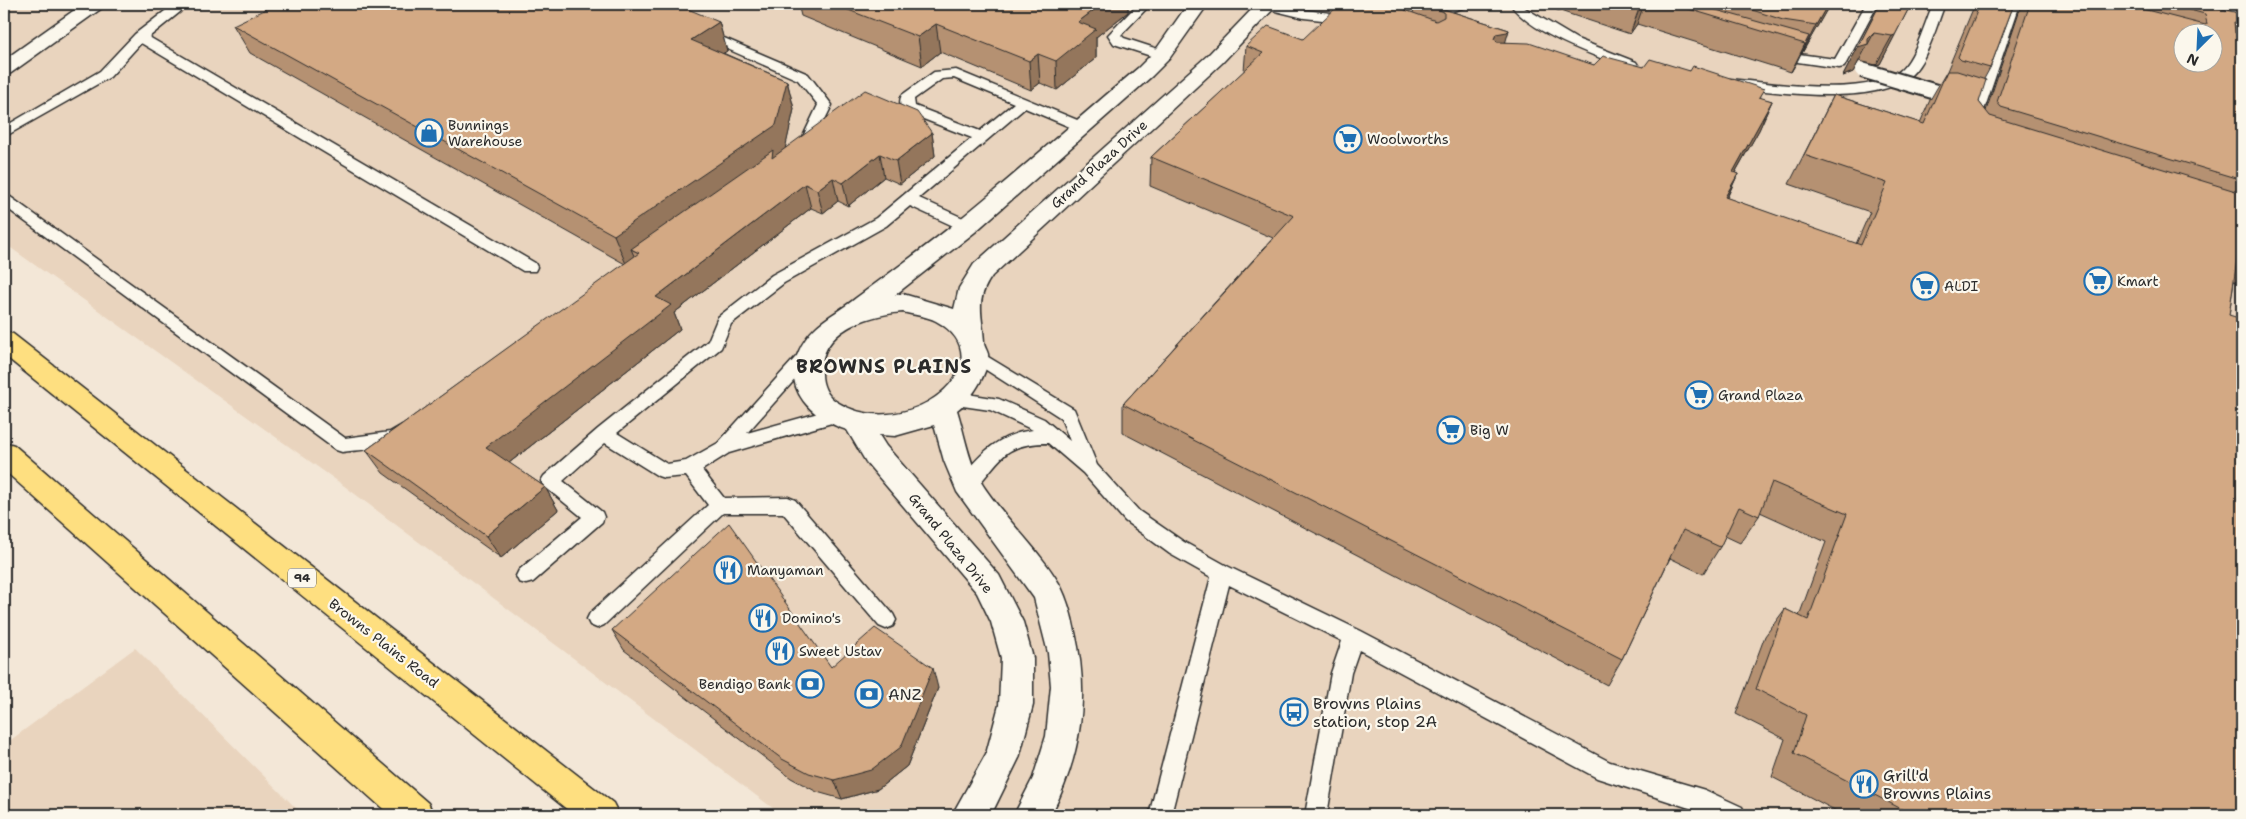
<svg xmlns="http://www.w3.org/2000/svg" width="2246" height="819" viewBox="0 0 2246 819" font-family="'Shantell Sans',sans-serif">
<rect width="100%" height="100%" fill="#f3e7d7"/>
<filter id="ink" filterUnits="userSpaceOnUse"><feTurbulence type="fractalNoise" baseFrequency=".02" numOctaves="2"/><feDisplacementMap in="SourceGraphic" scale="10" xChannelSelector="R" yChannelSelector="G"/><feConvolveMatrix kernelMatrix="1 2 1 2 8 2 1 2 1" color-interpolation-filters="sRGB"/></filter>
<g filter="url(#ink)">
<!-- built -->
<path fill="#e9d4be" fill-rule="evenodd" d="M 4,4 L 2242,4 L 2242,815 L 782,815 L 343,485 L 4,243 ZM 2184,32 L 2214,32 L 2214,62 L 2184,62 Z
M 135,648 L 303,815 L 4,815 L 4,745 Z"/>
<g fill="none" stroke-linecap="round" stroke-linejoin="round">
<!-- lane casing -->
<g stroke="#2b2b2b" stroke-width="3">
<path id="lane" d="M 174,4 L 186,4 L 180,12 L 149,37 L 535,263 L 537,267 L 535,271 L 523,271 L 141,43 L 110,77 L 4,137 L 4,127 L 100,71 L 135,34 Z
M 1131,4 L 1144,4 L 1147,8 L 1121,35 L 1124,38 L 1167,52 L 1169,55 L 1167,58 L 1157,58 L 1114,44 L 1108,35 L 1134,8 Z
M 1262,4 L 1277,4 L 1304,10 L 1350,15 L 1356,19 L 1350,23 L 1304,18 L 1263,8 Z
M 1450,4 L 1468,4 L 1466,7 C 1455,10 1426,21 1417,12 L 1419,9 Z
M 1510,4 L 1522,4 L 1525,8 L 1577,39 L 1636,62 L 1638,65 L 1631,69 L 1626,68 C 1593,55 1530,33 1510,4 Z
M 1866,4 L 1878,4 L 1844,67 L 1839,68 L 1777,59 L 1770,55 L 1777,51 L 1835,59 Z
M 1933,4 L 1945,4 C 1937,24 1927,62 1910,76 C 1874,107 1775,92 1730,87 L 1723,83 L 1730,79 C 1770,83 1871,99 1902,69 C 1916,56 1925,22 1933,4 Z
M 2008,4 L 2037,4 L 2050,7 L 2052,10 L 2046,14 L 2031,10 L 2018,10 L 1979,125 L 1972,129 L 1967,128 L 1965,125 Z
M 703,29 L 808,74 L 832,105 L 810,150 L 805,151 L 798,147 L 818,105 L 798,80 L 698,36 L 697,33 Z
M 956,70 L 1087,124 L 1089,127 L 1087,130 L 1077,130 L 1025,108 L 919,198 L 972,222 L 975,226 L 972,230 L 962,230 L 910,206 L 886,226 L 784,283 L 731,324 L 721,348 L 617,433 L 667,464 L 686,461 L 718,443 L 804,348 L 810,346 L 816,348 L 818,352 L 816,356 L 747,433 L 836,408 L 842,410 L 845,415 L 842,420 L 729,453 L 702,470 L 724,498 L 788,497 L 795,500 L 893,614 L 896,620 L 893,626 L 886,629 L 879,626 L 783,513 L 723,513 L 604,625 L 597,628 L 590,625 L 587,619 L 590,613 L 708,505 L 686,476 L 664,478 L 658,476 L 605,443 L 563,481 L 602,512 L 604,517 L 602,522 L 533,582 L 526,584 L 519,582 L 516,576 L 519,570 L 582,517 L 544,486 L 541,481 L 544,476 L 598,429 L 708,341 L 718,317 L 772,275 L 876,218 L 972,138 L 903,111 C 900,107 899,100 902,95 L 934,72 ZM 954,78 L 1014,103 L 980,131 L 915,106 L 914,99 L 942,79 Z
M 4,194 L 9,196 L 345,438 L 390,432 L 402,425 L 408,427 L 411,432 C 401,450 361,449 342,452 L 336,450 L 4,206 Z
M 975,349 L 1074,409 L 1097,465 L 1139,511 L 1184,542 L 1229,567 L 1361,631 L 1610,762 L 1705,790 L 1742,807 L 1745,815 L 1711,815 L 1597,778 L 1359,650 L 1351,673 L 1327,815 L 1305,815 L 1331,673 L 1342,641 L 1229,585 L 1171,815 L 1149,815 L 1211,577 L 1170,554 L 1125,521 L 1083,473 L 1048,443 C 1035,443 1022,444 1010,451 C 995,460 982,485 972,490 C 968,492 965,491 960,489 L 958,484 L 960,479 C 981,453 999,434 1033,430 L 990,410 L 949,404 L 946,399 L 949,394 L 955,392 L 999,399 L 1044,419 L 1070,441 L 1061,418 L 969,359 L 967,355 L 969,351 Z"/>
</g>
<!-- street casing -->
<g stroke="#2b2b2b" stroke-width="3">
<path id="street" d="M 83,4 L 105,4 L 102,8 L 11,73 L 4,75 L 4,60 Z"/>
</g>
<!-- secondary casing -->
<g stroke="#2b2b2b" stroke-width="3">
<path id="secondary" d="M 1188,4 L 1208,4 L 1169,59 L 1152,76 L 975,232 L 895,295 L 903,294 L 954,309 L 959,288 L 974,264 L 1208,55 L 1257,4 L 1278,4 L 1222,63 L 992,276 C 974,301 983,316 984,343 C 984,346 987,350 988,354 C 990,371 971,401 957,410 C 964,432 968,459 979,479 C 1001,516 1038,547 1060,585 C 1067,599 1072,616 1075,632 C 1090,697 1081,756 1051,815 L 1014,815 L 1033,778 L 1046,736 L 1051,686 L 1048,653 L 1034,598 L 957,492 L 944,461 L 934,425 L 895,436 L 879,435 L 886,446 L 999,575 L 1023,622 L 1033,658 L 1033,705 L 1019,758 L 993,811 L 990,815 L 952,815 L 986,754 L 999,705 L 1001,658 L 991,622 L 977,593 L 866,462 L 847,430 C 813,419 781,390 799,351 C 812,322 834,316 856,298 C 891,272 926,247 959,220 C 1020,171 1078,118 1138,68 L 1155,51 ZM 903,312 C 913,315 927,316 936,321 C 1010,362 907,446 837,402 C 827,396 822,385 822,374 C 818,330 869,315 903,312 Z
M 2203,4 L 2233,4 L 2242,7 L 2242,19 L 2206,8 Z"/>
</g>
<!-- primary casing -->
<g stroke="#2b2b2b" stroke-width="3">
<path id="primary" d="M 4,332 L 13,334 L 613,803 L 619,815 L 574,815 L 4,355 Z
M 4,442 L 14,445 L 428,803 L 434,815 L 390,815 L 4,470 Z"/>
</g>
<!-- lane -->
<use href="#lane" fill="#fbf7ec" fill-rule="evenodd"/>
<!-- street -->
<use href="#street" fill="#fbf7ec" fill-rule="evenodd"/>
<!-- secondary -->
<use href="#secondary" fill="#fbf7ec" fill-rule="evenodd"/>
<!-- primary -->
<use href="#primary" fill="#fedf80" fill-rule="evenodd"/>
<!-- lane-bridge casing -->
<g stroke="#2b2b2b" stroke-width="18" stroke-linecap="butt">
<path id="lane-bridge" d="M 1862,70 L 1936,92"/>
</g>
<!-- lane-bridge -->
<use href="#lane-bridge" stroke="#fbf7ec" stroke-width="14"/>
</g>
<!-- wall -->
<path fill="#b59172" stroke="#2b2b2b" d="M 798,4 L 1128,4 L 1128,12 L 1096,37 L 1096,58 L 1057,90 L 1040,83 L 1031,90 L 940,52 L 922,66 L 801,16 Z
M 1363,4 L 1407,4 L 1405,7 L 1402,8 L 1405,10 L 1413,13 L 1415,4 L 1428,4 L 1509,30 L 1505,42 L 1594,65 L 1644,67 L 1690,71 L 1764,89 L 1760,98 L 1772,101 L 1759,130 L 1735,173 L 1738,174 L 1727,198 L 1856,244 L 1870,212 L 1789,184 L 1834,95 L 1920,123 L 1930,100 L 1947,71 L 1975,4 L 2014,4 L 1990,68 L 1984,79 L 1979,102 L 1986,111 L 2019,12 L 2024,4 L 2203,4 L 2242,14 L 2242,284 L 2234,281 L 2229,315 L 2242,815 L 1844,815 L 1772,777 L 1785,739 L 1736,714 L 1765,636 L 1785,609 L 1799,616 L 1826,542 L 1760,512 L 1759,516 L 1740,543 L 1725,536 L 1720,547 L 1703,574 L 1670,558 L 1622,659 L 1607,685 L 1123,433 L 1123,404 L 1273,238 L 1150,186 L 1151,157 L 1244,71 L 1246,46 L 1303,39 L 1361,8 Z
M 1550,4 L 1830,4 L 1802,53 L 1801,53 L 1791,72 L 1637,24 L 1630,34 L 1554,9 Z
M 1880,4 L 1911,4 L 1880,64 L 1876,65 L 1859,61 L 1853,72 L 1843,76 Z
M 719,22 L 727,51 L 723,53 L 787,81 L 794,109 L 785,148 L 932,133 L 935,156 L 900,184 L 884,177 L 848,206 L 838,201 L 823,213 L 811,208 L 674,313 L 680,329 L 509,463 L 545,487 L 558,510 L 501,558 L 383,473 L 366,450 L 625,264 L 250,53 L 233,25 Z
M 612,630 L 831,667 L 938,688 L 907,766 L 878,789 L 842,799 L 817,792 L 791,778 L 624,650 Z"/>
<!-- shaded-wall -->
<path fill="#94765c" stroke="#2b2b2b" d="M 1102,4 L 1128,4 L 1128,12 L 1096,37 L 1096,58 L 1057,90 L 1056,61 L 1078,22 Z
M 1372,4 L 1407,4 L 1405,7 L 1371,11 Z
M 1641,4 L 1644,4 L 1637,24 L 1630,34 L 1640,6 Z
M 1828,4 L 1830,4 L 1802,53 L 1816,25 Z
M 719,22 L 727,51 L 699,68 L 691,40 Z
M 936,24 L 940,52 L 922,66 L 918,37 Z
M 1509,30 L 1501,58 L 1494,39 L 1496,34 Z
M 1874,33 L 1853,72 L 1843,76 L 1858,47 Z
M 1895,35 L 1880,64 L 1876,65 L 1892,36 Z
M 1809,36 L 1796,64 L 1791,72 Z
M 1038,54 L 1040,83 L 1031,90 L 1029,61 Z
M 787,81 L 794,109 L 784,154 L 639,253 L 631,249 L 635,258 L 626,264 L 614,235 Z
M 1772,101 L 1759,130 L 1719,201 L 1733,172 Z
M 932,133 L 935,156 L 900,184 L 896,161 Z
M 880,154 L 884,177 L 848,206 L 843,183 Z
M 1738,174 L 1724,203 L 1725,197 Z
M 833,178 L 838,201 L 823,213 L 817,190 Z
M 805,184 L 811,208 L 674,313 L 680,329 L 500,470 L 486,447 L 656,297 Z
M 545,487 L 558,510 L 501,558 L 486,536 Z
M 933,668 L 938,688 L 907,766 L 878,789 L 842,799 L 834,780 Z"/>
<!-- building -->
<path fill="#d3a984" stroke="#2b2b2b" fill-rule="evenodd" d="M 277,4 L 676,4 L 719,22 L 691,40 L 787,81 L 776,125 L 614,235 L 233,25 Z
M 833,4 L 1102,4 L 1078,22 L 1096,29 L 1056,61 L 1038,54 L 1029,61 L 936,24 L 918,37 Z
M 1340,4 L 1347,4 L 1361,8 L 1363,4 L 1397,4 L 1405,10 L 1436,21 L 1444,17 L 1444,12 L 1425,4 L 1428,4 L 1509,30 L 1507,32 L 1496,34 L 1494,39 L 1497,42 L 1529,43 L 1594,65 L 1603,56 L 1644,67 L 1650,59 L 1690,71 L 1693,66 L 1764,89 L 1759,97 L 1772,101 L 1733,172 L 1738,174 L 1725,197 L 1861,245 L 1887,183 L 1804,155 L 1834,95 L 1924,124 L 1947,71 L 1957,71 L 1986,80 L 1979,102 L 1990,116 L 2242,193 L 2242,246 L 2239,245 L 2229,315 L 2242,319 L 2242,815 L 1913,815 L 1794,753 L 1806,715 L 1756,689 L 1785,609 L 1808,620 L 1847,514 L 1772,482 L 1759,516 L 1739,507 L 1720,547 L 1683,530 L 1622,659 L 1123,404 L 1294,216 L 1151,157 L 1263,53 L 1246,46 L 1268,26 L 1303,39 Z
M 1672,4 L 1696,4 L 1709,8 L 1809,36 L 1805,44 Z
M 1734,4 L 1828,4 L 1816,25 L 1783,20 Z
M 1880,4 L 1911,4 L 1895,35 L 1892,36 L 1874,33 L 1868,39 L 1868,44 L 1858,47 Z
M 1980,4 L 2014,4 L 1990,68 L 1961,60 L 1958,57 Z
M 2030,4 L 2123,4 L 2205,25 L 2207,24 L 2205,14 L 2167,4 L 2203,4 L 2242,14 L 2242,24 L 2234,22 L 2235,33 L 2242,35 L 2242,180 L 2001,107 L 1997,102 ZM 2184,32 L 2214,32 L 2214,62 L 2184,62 Z
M 865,90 L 917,112 L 932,133 L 896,161 L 880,154 L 843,183 L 833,178 L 817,190 L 805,184 L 656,297 L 671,305 L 486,447 L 545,487 L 486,536 L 366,450 L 639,253 L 631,249 L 773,150 L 772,158 Z
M 729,523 L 831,667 L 875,628 L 933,668 L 901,747 L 871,770 L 834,780 L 809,773 L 782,759 L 612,630 Z"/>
</g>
<!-- icons -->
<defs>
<g id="shop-ring" transform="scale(1.4375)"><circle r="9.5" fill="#fbf7ec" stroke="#1f6fb2" stroke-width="1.5"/><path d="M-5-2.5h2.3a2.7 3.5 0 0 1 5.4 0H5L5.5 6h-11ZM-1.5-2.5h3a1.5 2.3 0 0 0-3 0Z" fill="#1f6fb2"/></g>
<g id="supermarket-ring" transform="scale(1.4375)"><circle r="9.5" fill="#fbf7ec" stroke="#1f6fb2" stroke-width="1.5"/><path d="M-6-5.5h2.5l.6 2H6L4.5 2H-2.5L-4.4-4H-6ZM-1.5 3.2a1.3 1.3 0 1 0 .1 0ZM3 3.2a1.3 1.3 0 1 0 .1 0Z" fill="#1f6fb2"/></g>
<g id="restaurant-ring" transform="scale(1.4375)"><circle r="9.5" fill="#fbf7ec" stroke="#1f6fb2" stroke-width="1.5"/><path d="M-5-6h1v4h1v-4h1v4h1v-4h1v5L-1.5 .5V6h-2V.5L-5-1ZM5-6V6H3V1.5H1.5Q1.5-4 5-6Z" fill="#1f6fb2"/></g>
<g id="bank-ring" transform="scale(1.4375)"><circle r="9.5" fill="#fbf7ec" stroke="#1f6fb2" stroke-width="1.5"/><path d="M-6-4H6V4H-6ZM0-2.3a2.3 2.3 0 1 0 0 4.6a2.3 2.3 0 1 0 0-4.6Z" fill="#1f6fb2"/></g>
<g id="bus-ring" transform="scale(1.4375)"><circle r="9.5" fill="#fbf7ec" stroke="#1f6fb2" stroke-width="1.5"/><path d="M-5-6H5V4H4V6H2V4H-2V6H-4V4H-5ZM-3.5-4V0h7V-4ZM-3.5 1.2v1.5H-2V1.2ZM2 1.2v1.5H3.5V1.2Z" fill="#1f6fb2"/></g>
</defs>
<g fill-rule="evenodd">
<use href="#shop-ring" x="429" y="133"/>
<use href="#supermarket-ring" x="1348" y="139"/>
<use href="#supermarket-ring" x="2098" y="281"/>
<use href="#supermarket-ring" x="1925" y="286"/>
<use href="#supermarket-ring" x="1699" y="395"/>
<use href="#supermarket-ring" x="1451" y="430"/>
<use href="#restaurant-ring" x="728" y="570"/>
<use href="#restaurant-ring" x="763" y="618"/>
<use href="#restaurant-ring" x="780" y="651"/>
<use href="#bank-ring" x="810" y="684"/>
<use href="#bank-ring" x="869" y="694"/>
<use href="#bus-ring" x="1294" y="712"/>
<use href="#restaurant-ring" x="1864" y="784"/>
</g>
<g text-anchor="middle" stroke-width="4.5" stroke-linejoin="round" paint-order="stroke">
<!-- shield labels -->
<rect fill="#fbf7ec" stroke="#696865" stroke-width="1" x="288" y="568.5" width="28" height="19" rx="4"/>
<g font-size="12" font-weight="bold" fill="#2b2b2b">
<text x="302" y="582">94</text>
</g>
<!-- poi labels -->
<g font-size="14" fill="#2b2b2b" stroke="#fbf7ec" text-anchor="start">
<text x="448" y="130">Bunnings<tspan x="448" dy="16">Warehouse</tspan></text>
<text x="1367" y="144">Woolworths</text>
<text x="2117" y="286">Kmart</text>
<text x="1944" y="291">ALDI</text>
<text x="1718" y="400">Grand Plaza</text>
<text x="1470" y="435">Big W</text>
<text x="747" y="575">Manyaman</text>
<text x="782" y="623">Domino's</text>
<text x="799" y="656">Sweet Ustav</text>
<text x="791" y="689" text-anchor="end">Bendigo Bank</text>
</g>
<!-- street labels -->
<g font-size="14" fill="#2b2b2b" stroke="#fbf7ec">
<text transform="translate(1099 164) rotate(-42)" y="5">Grand Plaza Drive</text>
<text transform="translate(951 543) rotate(51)" y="5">Grand Plaza Drive</text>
<text transform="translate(384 643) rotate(38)" y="5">Browns Plains Road</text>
</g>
<!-- near-poi labels -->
<g font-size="16" fill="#2b2b2b" stroke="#fbf7ec" text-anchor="start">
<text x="888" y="700">ANZ</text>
<text x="1313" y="709">Browns Plains<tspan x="1313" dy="18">station, stop 2A</tspan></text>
<text x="1883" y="781">Grill'd<tspan x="1883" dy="18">Browns Plains</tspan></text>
</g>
<!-- district labels -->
<g font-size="19" font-weight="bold" letter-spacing="1" fill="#2b2b2b" stroke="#fbf7ec">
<text x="884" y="373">BROWNS PLAINS</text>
</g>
</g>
<!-- margin -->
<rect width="2246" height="819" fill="none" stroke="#fbf7ec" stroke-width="20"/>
<rect x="10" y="10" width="2226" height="799" fill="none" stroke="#2b2b2b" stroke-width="2" filter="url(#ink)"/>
<!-- north arrow -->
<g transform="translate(2198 48) rotate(204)"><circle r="24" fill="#fbf7ec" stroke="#a8a59f"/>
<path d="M0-4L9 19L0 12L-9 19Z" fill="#1f6fb2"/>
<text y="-8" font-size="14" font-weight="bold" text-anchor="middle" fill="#2b2b2b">N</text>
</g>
</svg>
